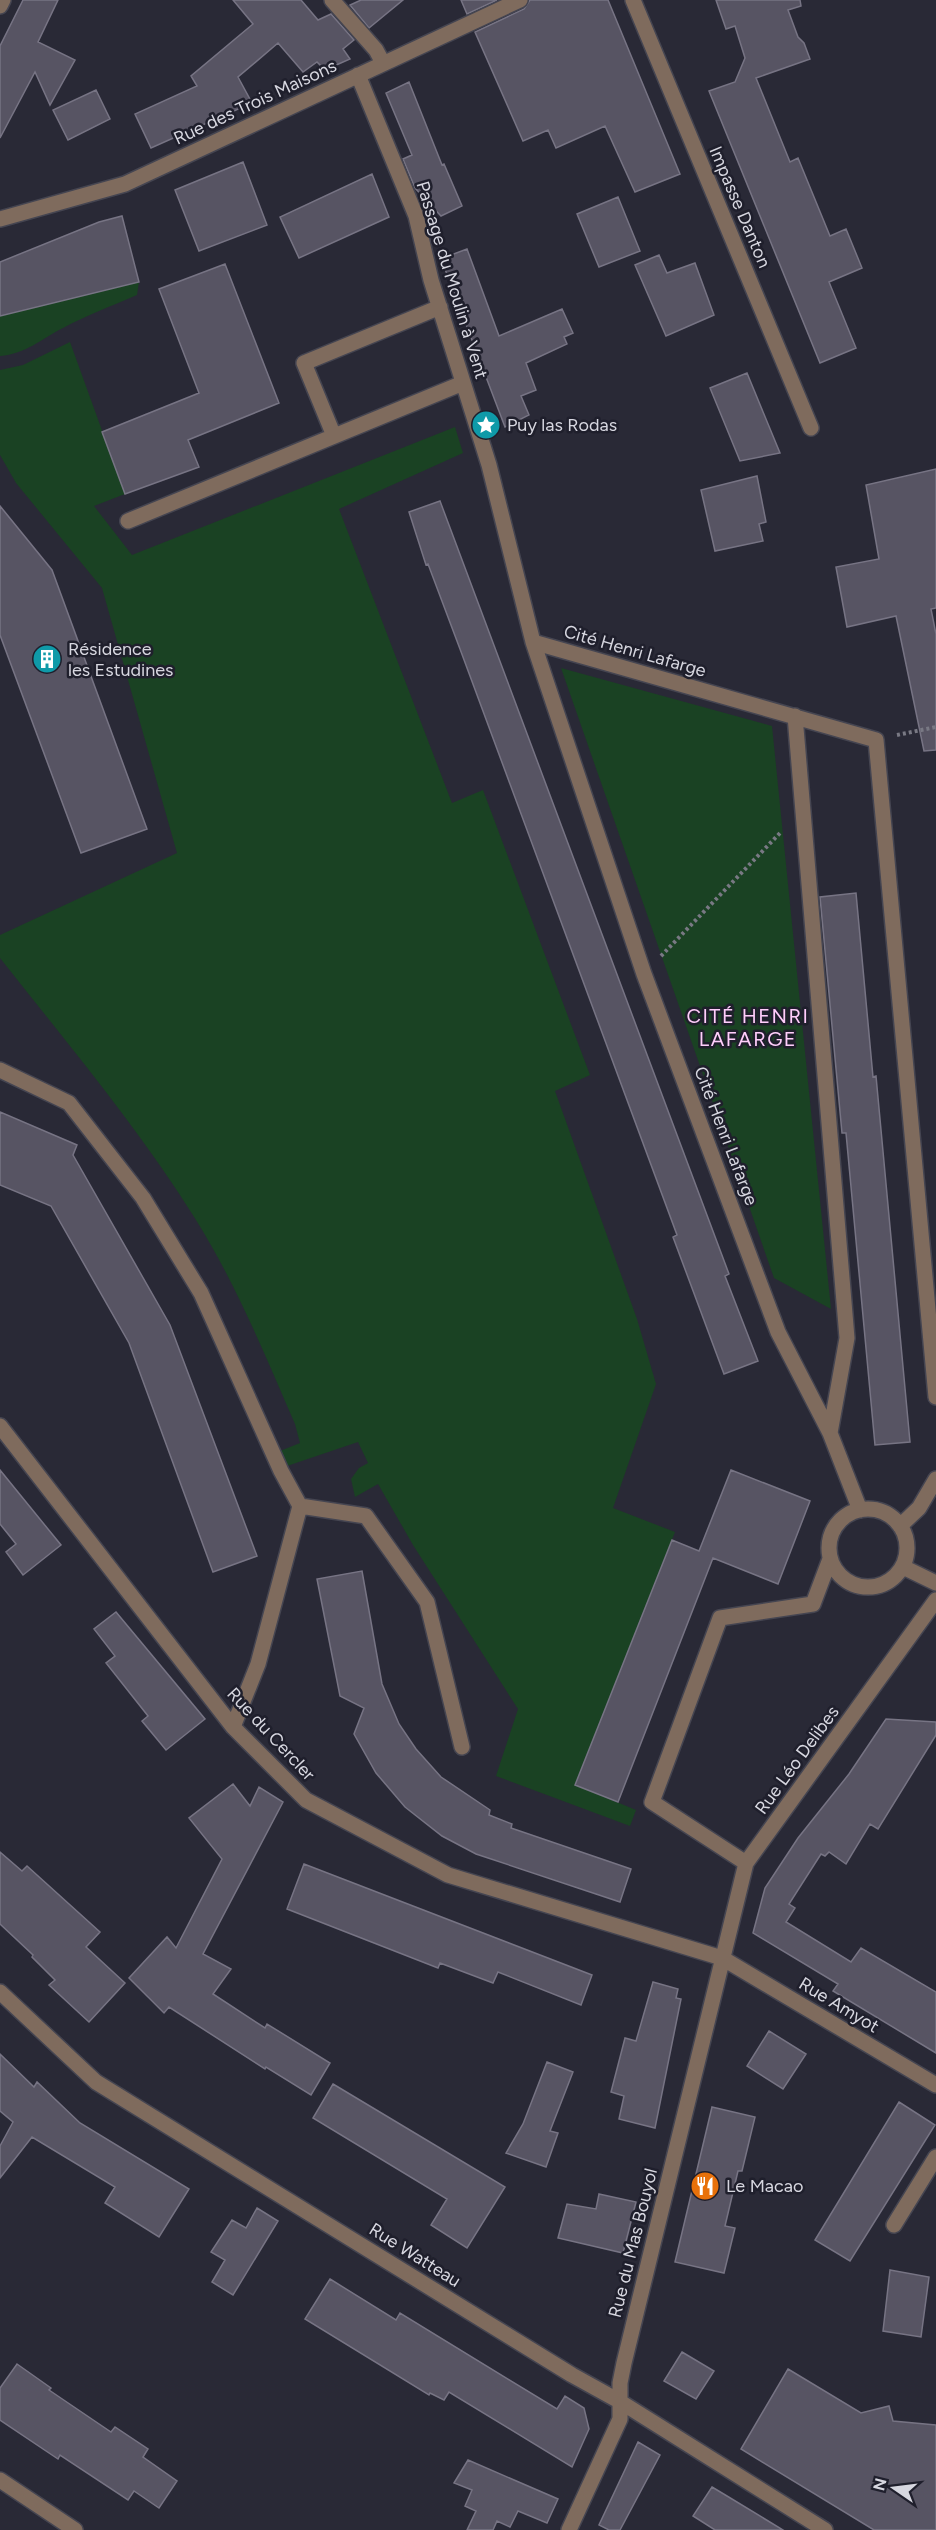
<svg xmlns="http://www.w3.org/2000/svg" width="936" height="2530" viewBox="0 0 936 2530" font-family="Figtree,sans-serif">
<rect width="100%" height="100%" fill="#292936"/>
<!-- green -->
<path fill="#1a4223" d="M 139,282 L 137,295 C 112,306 87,315 63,328 C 41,339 26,354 0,356 L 0,316 Z
M 70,342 L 125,494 L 94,506 L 132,555 L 455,427 L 463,453 L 339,509 L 452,803 L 483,790 L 590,1075 L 555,1091 L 637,1319 L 656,1384 L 613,1508 L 675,1532 L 575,1785 L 636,1810 L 630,1826 L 496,1776 L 518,1709 L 413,1545 L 378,1484 L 355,1497 L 351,1479 L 359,1468 L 368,1463 L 358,1442 L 287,1466 L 280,1451 L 300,1443 L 295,1424 C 265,1355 236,1284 196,1220 C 138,1127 67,1043 0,958 L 0,935 L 177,853 L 102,588 L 16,483 L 0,455 L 0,370 L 23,365 Z
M 561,668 L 772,726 L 831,1309 L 774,1278 Z"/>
<!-- building -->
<path fill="#575463" stroke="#777484" stroke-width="1.5" d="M 23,0 L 58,0 L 38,42 L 75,60 L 50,105 L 35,72 L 0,138 L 0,46 Z
M 233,0 L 301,0 L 318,20 L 331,14 L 354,40 L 343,49 L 350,59 L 325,70 L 317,62 L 303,72 L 278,43 L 238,77 L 252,103 L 151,148 L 135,114 L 197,86 L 191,76 L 253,24 Z
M 361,0 L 403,0 L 369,28 L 350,5 Z
M 461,0 L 497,0 L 467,14 Z
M 530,0 L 608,0 L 680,174 L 635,192 L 605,126 L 556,148 L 548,130 L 523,141 L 475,32 L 524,9 Z
M 716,0 L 800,0 L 801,6 L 788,10 L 798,37 L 804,43 L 810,59 L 756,78 L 790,162 L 798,158 L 830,236 L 846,229 L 862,268 L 829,282 L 856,348 L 820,363 L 709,91 L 735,82 L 745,58 L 735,26 L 726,29 Z
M 409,82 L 442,165 L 444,164 L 462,206 L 441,216 L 415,188 L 403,159 L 412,155 L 386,93 Z
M 96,90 L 110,119 L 68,140 L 53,110 Z
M 243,162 L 267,225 L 199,251 L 175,190 Z
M 372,174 L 389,217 L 299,258 L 280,217 Z
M 618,197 L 640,251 L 599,267 L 577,214 Z
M 122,216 L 139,282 L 0,316 L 0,262 L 99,222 Z
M 467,249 L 499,336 L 562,309 L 573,333 L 564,337 L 567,344 L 526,363 L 536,390 L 521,396 L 529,415 L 505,427 L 445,269 L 443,258 Z
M 659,255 L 667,273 L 695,263 L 714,315 L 666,336 L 635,265 Z
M 225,264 L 279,403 L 188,440 L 199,467 L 125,494 L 102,432 L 199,393 L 159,289 Z
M 747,373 L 780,453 L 740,461 L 710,388 Z
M 936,469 L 936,608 L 931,609 L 936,634 L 936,750 L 924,751 L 896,616 L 847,627 L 836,567 L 879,559 L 866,485 Z
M 757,476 L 766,522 L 759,524 L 763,541 L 715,551 L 701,490 Z
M 440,501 L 729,1274 L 725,1276 L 758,1361 L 724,1374 L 673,1237 L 677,1235 L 460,649 L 428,564 L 426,565 L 409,512 Z
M 0,506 L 52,570 L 147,829 L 81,853 L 0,635 Z
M 856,893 L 873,1077 L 876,1076 L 910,1442 L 875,1445 L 846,1133 L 842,1133 L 820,897 Z
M 0,1112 L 77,1145 L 73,1155 L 170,1325 L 257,1556 L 213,1572 L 129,1343 L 51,1206 L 0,1185 Z
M 0,1470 L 61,1545 L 23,1575 L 6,1552 L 16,1544 L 0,1524 Z
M 731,1470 L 810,1501 L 778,1584 L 713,1558 L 618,1802 L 575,1785 L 672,1540 L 699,1551 Z
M 362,1571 L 382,1684 L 399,1724 L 416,1749 L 441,1777 L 490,1810 L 489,1815 L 512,1824 L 511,1828 L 631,1869 L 620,1902 L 476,1854 L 442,1836 L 405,1807 L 376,1773 L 354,1734 L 364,1708 L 340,1696 L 317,1579 Z
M 116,1612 L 205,1719 L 166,1750 L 142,1721 L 148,1716 L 106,1663 L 115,1656 L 94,1629 Z
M 886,1719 L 936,1722 L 936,1735 L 878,1829 L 870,1824 L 846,1864 L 829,1852 L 825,1856 L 821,1854 L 789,1904 L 795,1908 L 786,1922 L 851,1962 L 861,1948 L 936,1992 L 936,2053 L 833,1991 L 838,1984 L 753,1933 L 765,1888 L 798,1838 L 849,1774 Z
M 233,1784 L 250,1806 L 259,1787 L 283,1802 L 203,1954 L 231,1969 L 213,1994 L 265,2028 L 267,2024 L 330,2063 L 311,2095 L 266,2067 L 265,2069 L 169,2007 L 164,2013 L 129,1978 L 167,1937 L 176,1948 L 222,1859 L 189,1818 Z
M 0,1852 L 22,1871 L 27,1866 L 100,1932 L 86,1947 L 125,1983 L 89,2022 L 49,1985 L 55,1980 L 32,1957 L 33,1955 L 0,1924 Z
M 304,1864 L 592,1975 L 581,2005 L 498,1972 L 493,1983 L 440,1963 L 438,1968 L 287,1909 Z
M 653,1982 L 678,1989 L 676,1998 L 681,1999 L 655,2128 L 619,2119 L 624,2096 L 611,2092 L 625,2038 L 636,2041 Z
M 769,2031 L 806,2054 L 783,2089 L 747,2066 Z
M 0,2054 L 34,2087 L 37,2082 L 80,2123 L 189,2189 L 159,2237 L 105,2203 L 115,2187 L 32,2137 L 0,2178 L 0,2146 L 13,2122 L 0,2111 Z
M 547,2062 L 573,2072 L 550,2131 L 558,2133 L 546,2167 L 506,2153 L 523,2124 Z
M 333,2084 L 505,2187 L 467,2248 L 431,2225 L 447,2199 L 313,2118 Z
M 899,2102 L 935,2125 L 850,2261 L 815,2240 Z
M 712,2107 L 755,2117 L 742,2171 L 738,2171 L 725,2226 L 735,2228 L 724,2273 L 675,2262 Z
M 599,2194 L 636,2202 L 623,2253 L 558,2238 L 567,2204 L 596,2209 Z
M 257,2208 L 278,2221 L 233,2295 L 212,2282 L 225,2260 L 211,2252 L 232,2220 L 246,2228 Z
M 890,2270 L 929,2277 L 921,2337 L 883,2331 Z
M 330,2279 L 396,2320 L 400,2313 L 557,2409 L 565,2396 L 584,2408 L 589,2429 L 572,2467 L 449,2392 L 444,2400 L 430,2393 L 429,2395 L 305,2319 Z
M 682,2352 L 714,2371 L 696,2399 L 664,2381 Z
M 17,2364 L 51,2388 L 49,2390 L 111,2432 L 115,2427 L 148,2449 L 143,2457 L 177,2481 L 159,2508 L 134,2491 L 128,2500 L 60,2455 L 58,2459 L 0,2420 L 0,2388 Z
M 788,2369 L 861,2413 L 889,2406 L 893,2421 L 936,2425 L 936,2530 L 874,2530 L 741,2449 Z
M 638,2442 L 660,2455 L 620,2530 L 609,2530 L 599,2525 Z
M 468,2460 L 558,2499 L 547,2523 L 518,2511 L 510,2527 L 497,2521 L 493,2530 L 467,2530 L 476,2511 L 465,2506 L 472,2490 L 454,2483 Z
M 712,2487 L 727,2496 L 783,2530 L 715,2530 L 693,2516 Z"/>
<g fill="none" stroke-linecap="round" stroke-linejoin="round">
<!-- minor casing -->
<g stroke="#454551" stroke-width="18">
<path id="minor" d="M 332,0 L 376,50 L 383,63
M 633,0 L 811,428
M 0,6 L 3,0
M 358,75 L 416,216 L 431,280 L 489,465 L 533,642 L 644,974 L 778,1332 L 830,1433 L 860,1510
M 0,219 L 125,184 L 520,0
M 334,436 L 304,363 L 440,307
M 128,521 L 463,383
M 533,642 L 876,740 L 936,1397
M 795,716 L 847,1338 L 830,1433
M 0,1070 L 69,1103 L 143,1198 L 201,1293 L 281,1471 L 300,1506 L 366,1516 L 427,1602 L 462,1747
M 0,1426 L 233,1727 L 306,1800 L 448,1875 L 722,1958 L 936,2085
M829 1548a39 39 0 1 1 78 0a39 39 0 1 1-78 0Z
M 900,1526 L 919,1508 L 936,1479
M 903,1567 L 936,1583
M 233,1727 L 258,1664 L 300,1506
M 746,1863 L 652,1802 L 720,1618 L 813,1604 L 830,1559
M 0,1992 L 96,2082 L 572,2375 L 619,2401 L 825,2530
M 894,2225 L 936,2157
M 0,2480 L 75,2530
M 569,2530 L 620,2419 L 620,2383 L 624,2363 L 746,1863 L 936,1600"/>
</g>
<!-- path -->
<path stroke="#797984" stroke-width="4" stroke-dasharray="3 3" stroke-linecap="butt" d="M 897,735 L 936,727
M 661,956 L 781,832"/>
<!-- minor -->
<use href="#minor" stroke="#7f6b5d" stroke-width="15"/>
</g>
<!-- icons -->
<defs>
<g id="sight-disc" transform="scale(1.5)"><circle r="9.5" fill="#0f9aa8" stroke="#1f1f2c"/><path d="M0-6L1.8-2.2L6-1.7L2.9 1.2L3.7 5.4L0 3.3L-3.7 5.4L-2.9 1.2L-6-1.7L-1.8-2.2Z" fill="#fff"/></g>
<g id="building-disc" transform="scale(1.5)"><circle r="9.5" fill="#0f9aa8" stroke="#1f1f2c"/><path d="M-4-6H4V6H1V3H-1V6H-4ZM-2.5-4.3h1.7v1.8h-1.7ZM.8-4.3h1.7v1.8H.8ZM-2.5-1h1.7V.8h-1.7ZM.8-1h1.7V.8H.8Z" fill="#fff"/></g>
<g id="restaurant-disc" transform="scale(1.5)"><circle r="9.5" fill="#e8710a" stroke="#1f1f2c"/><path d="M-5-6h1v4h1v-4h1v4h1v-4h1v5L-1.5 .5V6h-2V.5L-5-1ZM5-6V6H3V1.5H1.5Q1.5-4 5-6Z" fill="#fff"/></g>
</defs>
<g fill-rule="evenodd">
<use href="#sight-disc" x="486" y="425"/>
<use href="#building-disc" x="47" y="659"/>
<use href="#restaurant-disc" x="705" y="2186"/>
</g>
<g text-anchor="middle" stroke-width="5" stroke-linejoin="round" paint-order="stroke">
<!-- street labels -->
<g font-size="18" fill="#d7d7e0" stroke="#1f1f2c">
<text transform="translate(255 102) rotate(-25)" y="6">Rue des Trois Maisons</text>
<text transform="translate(740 207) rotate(67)" y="6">Impasse Danton</text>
<text transform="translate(452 280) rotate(73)" y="6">Passage du Moulin à Vent</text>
<text transform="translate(635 651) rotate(16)" y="6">Cité Henri Lafarge</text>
<text transform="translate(726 1136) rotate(69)" y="6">Cité Henri Lafarge</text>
<text transform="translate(271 1734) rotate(47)" y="6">Rue du Cercler</text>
<text transform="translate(797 1760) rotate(-54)" y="6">Rue Léo Delibes</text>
<text transform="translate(839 2005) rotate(31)" y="6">Rue Amyot</text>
<text transform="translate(633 2243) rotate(-76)" y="6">Rue du Mas Bouyol</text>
<text transform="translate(415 2255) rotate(32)" y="6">Rue Watteau</text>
</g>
<!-- poi labels -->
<g font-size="18" fill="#d7d7e0" stroke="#1f1f2c" text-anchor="start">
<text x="507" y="431">Puy las Rodas</text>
<text x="68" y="655">Résidence<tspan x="68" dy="21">les Estudines</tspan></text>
<text x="726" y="2192">Le Macao</text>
</g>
<!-- neighbourhood labels -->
<g font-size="20" letter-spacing="1.5" fill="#ffcefb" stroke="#1f1f2c">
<text x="748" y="1023">CITÉ HENRI<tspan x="748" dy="23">LAFARGE</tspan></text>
</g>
</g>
<!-- north arrow -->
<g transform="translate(894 2488) rotate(284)" stroke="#1f1f2c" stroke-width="4.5" paint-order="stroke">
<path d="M0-4.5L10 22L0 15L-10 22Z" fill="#d7d7e0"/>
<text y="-9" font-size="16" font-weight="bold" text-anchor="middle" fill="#d7d7e0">N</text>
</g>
</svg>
